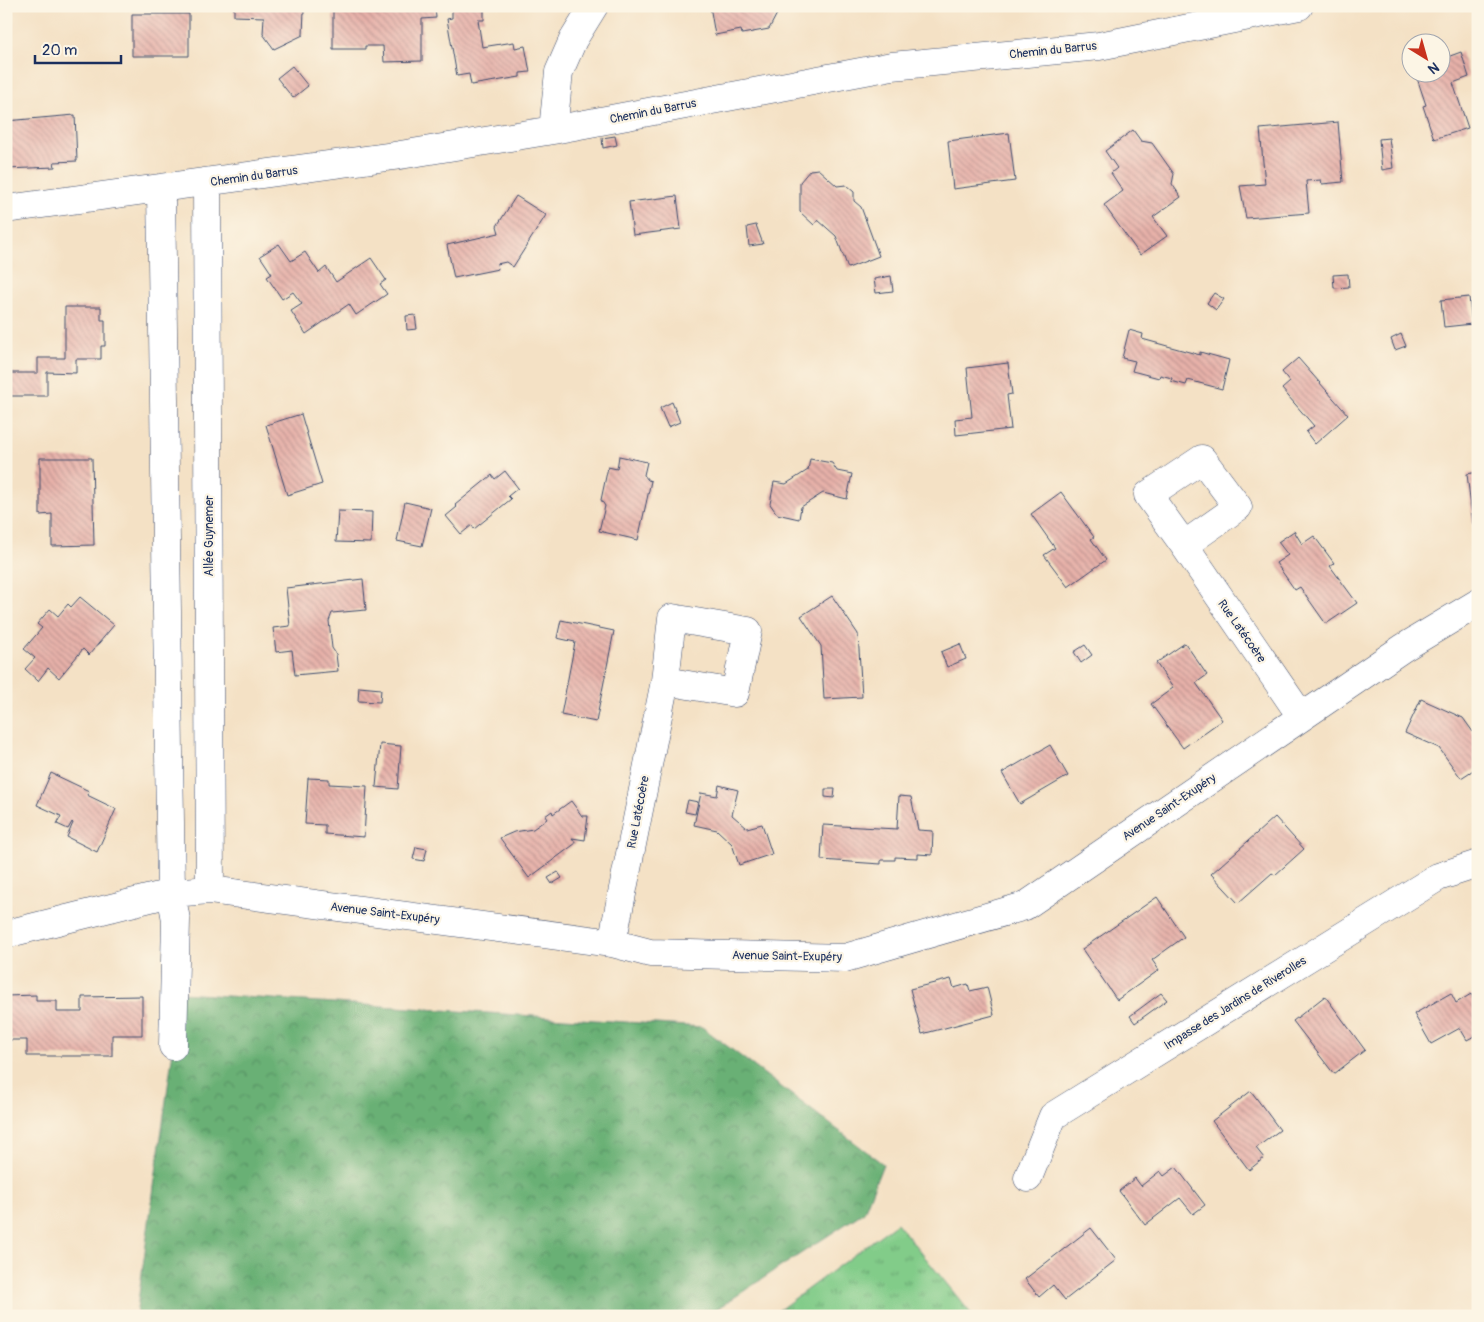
<svg xmlns="http://www.w3.org/2000/svg" width="1484" height="1322" viewBox="0 0 1484 1322" font-family="Pangolin,sans-serif">
<defs>
<pattern id="grass-tufts" width="24" height="20" patternUnits="userSpaceOnUse" patternTransform="scale(1.25)"><rect width="24" height="20" fill="#82cc89"/><path d="M3 7l-1-3M5 7V3M7 7l1-3M15 17l-1-3M17 17v-4M19 17l1-3" fill="none" stroke="#6aa673"/></pattern>
<pattern id="forest-crowns" width="20" height="18" patternUnits="userSpaceOnUse" patternTransform="scale(1.25)"><rect width="20" height="18" fill="#69b075"/><path d="M2 6a3 3 0 1 1 6 0M12 15a3 3 0 1 1 6 0" fill="none" stroke="#569063"/></pattern>
<pattern id="building-back-hatch" width="6" height="6" patternUnits="userSpaceOnUse" patternTransform="scale(1.25)"><rect width="6" height="6" fill="#e7b1a9"/><path d="M-1 5l2 2M0 0l6 6M5-1l2 2" fill="none" stroke="#ba908d"/></pattern>
</defs>
<rect width="100%" height="100%" fill="#fcf5e5"/>
<filter id="ink" filterUnits="userSpaceOnUse"><feTurbulence type="fractalNoise" baseFrequency=".02" numOctaves="2"/><feDisplacementMap in="SourceGraphic" scale="10" xChannelSelector="R" yChannelSelector="G"/><feConvolveMatrix kernelMatrix="1 2 1 2 8 2 1 2 1" color-interpolation-filters="sRGB"/></filter>
<filter id="wash" filterUnits="userSpaceOnUse"><feTurbulence type="fractalNoise" baseFrequency=".0096" numOctaves="4" result="noise"/><feDisplacementMap in="SourceGraphic" scale="20" xChannelSelector="R" yChannelSelector="G"/><feGaussianBlur stdDeviation="1.12" result="paint"/><feColorMatrix in="noise" values="0 0 0 0 0 0 0 0 0 0 0 0 0 0 0 0 0 1.4 0 .05"/><feComposite in="paint" operator="in"/></filter>
<g filter="url(#wash)">
<rect width="100%" height="100%" fill="#f4e1c5"/>
<!-- grass -->
<path fill="url(#grass-tufts)" stroke="#4e7e74" d="M 897,1223 L 973,1316 L 771,1316 Z"/>
<!-- forest -->
<path fill="url(#forest-crowns)" stroke="#42706a" d="M 181,993 L 702,1027 L 883,1164 L 864,1212 L 706,1316 L 136,1316 Z"/>
<g id="blocks">
<!-- building -->
<path fill="url(#building-back-hatch)" d="M 234,6 L 307,6 L 307,10 L 304,10 L 303,35 L 274,49 L 263,34 L 264,17 L 234,16 Z
M 363,6 L 435,6 L 436,18 L 422,19 L 422,61 L 384,62 L 383,46 L 365,46 L 365,49 L 333,49 L 333,9 L 363,9 Z
M 452,6 L 484,6 L 484,20 L 478,20 L 482,47 L 514,42 L 515,48 L 525,46 L 530,72 L 520,73 L 520,77 L 471,85 L 469,74 L 457,76 L 447,19 L 452,18 Z
M 710,6 L 785,6 L 785,7 L 780,8 L 769,29 L 742,34 L 741,30 L 715,35 Z
M 132,14 L 189,14 L 189,56 L 132,56 Z
M 1461,52 L 1469,77 L 1453,83 L 1468,128 L 1434,139 L 1423,106 L 1426,105 L 1415,72 L 1442,72 L 1442,59 Z
M 292,66 L 308,86 L 293,98 L 277,78 Z
M 75,115 L 77,161 L 54,162 L 55,167 L 6,169 L 6,121 Z
M 1338,122 L 1343,182 L 1322,184 L 1321,180 L 1306,181 L 1309,213 L 1246,218 L 1240,186 L 1265,184 L 1260,129 Z
M 1133,130 L 1141,141 L 1152,143 L 1174,174 L 1172,184 L 1181,197 L 1153,217 L 1167,236 L 1140,255 L 1104,205 L 1123,191 L 1111,173 L 1117,168 L 1105,151 Z
M 1009,133 L 1015,181 L 953,189 L 948,141 Z
M 615,136 L 617,145 L 603,148 L 602,138 Z
M 1389,138 L 1393,168 L 1382,170 L 1379,139 Z
M 818,169 L 837,186 L 846,185 L 854,192 L 854,201 L 861,207 L 879,256 L 848,268 L 836,236 L 818,220 L 814,225 L 800,212 L 800,182 L 810,170 Z
M 516,196 L 546,215 L 513,267 L 506,262 L 497,264 L 498,269 L 454,278 L 447,245 L 499,233 L 497,226 Z
M 677,196 L 681,229 L 633,235 L 629,202 Z
M 756,225 L 763,244 L 749,246 L 747,227 Z
M 279,244 L 291,261 L 305,252 L 319,273 L 326,267 L 336,282 L 371,258 L 386,280 L 380,284 L 387,294 L 356,315 L 349,304 L 306,334 L 291,311 L 302,304 L 293,292 L 282,299 L 267,277 L 272,274 L 260,256 Z
M 1348,274 L 1349,287 L 1334,288 L 1333,275 Z
M 891,276 L 893,291 L 876,293 L 874,279 Z
M 1214,293 L 1224,299 L 1216,310 L 1207,303 Z
M 1469,297 L 1472,324 L 1444,327 L 1441,300 Z
M 65,307 L 101,307 L 101,320 L 105,320 L 105,346 L 101,346 L 101,359 L 76,359 L 76,373 L 47,372 L 47,396 L 6,396 L 6,373 L 38,373 L 38,358 L 65,358 Z
M 415,315 L 417,329 L 407,330 L 406,316 Z
M 1129,330 L 1143,334 L 1142,339 L 1200,355 L 1200,352 L 1229,360 L 1222,389 L 1188,380 L 1186,385 L 1171,381 L 1172,378 L 1160,375 L 1159,378 L 1132,371 L 1135,361 L 1122,358 Z
M 1401,334 L 1406,346 L 1395,350 L 1391,339 Z
M 1298,358 L 1348,415 L 1315,444 L 1306,432 L 1314,426 L 1282,389 L 1290,382 L 1282,372 Z
M 1008,363 L 1012,394 L 1007,395 L 1011,429 L 956,435 L 955,419 L 972,417 L 967,368 Z
M 672,402 L 680,422 L 668,427 L 660,408 Z
M 301,414 L 322,484 L 287,495 L 266,425 Z
M 619,456 L 647,462 L 644,475 L 648,480 L 651,481 L 638,540 L 599,531 L 605,506 L 601,500 L 608,467 L 617,469 Z
M 40,458 L 92,458 L 94,545 L 52,546 L 52,514 L 40,515 Z
M 810,459 L 832,463 L 837,471 L 852,474 L 847,499 L 823,493 L 801,507 L 799,519 L 777,514 L 770,504 L 774,482 L 786,484 L 808,470 Z
M 505,471 L 518,488 L 508,496 L 511,499 L 474,529 L 472,525 L 461,534 L 446,516 L 457,507 L 455,505 L 492,475 L 495,479 Z
M 1478,472 L 1478,524 L 1473,524 L 1467,474 Z
M 1061,492 L 1094,537 L 1091,539 L 1106,560 L 1068,587 L 1044,555 L 1055,548 L 1031,514 Z
M 405,502 L 431,508 L 422,546 L 397,541 Z
M 338,511 L 372,512 L 371,543 L 336,542 Z
M 1294,531 L 1302,544 L 1314,536 L 1334,563 L 1330,566 L 1357,603 L 1326,624 L 1300,587 L 1295,590 L 1276,563 L 1288,555 L 1278,542 Z
M 363,579 L 366,610 L 332,613 L 329,621 L 332,648 L 336,654 L 338,671 L 295,675 L 292,650 L 276,652 L 273,628 L 290,626 L 286,588 Z
M 832,596 L 858,634 L 862,697 L 824,699 L 821,646 L 801,616 Z
M 80,597 L 114,625 L 89,655 L 83,649 L 59,678 L 48,668 L 38,681 L 25,669 L 35,658 L 24,649 L 42,628 L 37,624 L 50,609 L 58,616 L 68,604 L 71,607 Z
M 561,620 L 614,631 L 596,722 L 561,715 L 575,642 L 557,638 Z
M 1185,643 L 1207,675 L 1196,683 L 1222,720 L 1183,748 L 1151,704 L 1173,688 L 1156,663 Z
M 960,644 L 966,659 L 947,667 L 941,652 Z
M 1085,645 L 1092,655 L 1081,663 L 1074,652 Z
M 359,687 L 381,689 L 380,702 L 358,701 Z
M 1421,699 L 1463,718 L 1478,739 L 1478,767 L 1461,778 L 1439,748 L 1405,733 Z
M 380,744 L 401,746 L 398,789 L 376,787 Z
M 1050,745 L 1068,776 L 1020,804 L 1002,773 Z
M 51,773 L 89,791 L 87,795 L 116,809 L 97,852 L 67,837 L 73,823 L 72,822 L 68,829 L 57,824 L 61,816 L 37,805 Z
M 308,778 L 329,779 L 329,784 L 367,786 L 364,837 L 325,834 L 325,825 L 305,824 Z
M 719,785 L 738,790 L 732,815 L 747,828 L 762,824 L 772,854 L 739,865 L 732,844 L 717,830 L 694,825 L 701,793 L 717,796 Z
M 825,789 L 835,789 L 834,798 L 825,797 Z
M 899,796 L 911,797 L 918,830 L 933,831 L 932,855 L 918,854 L 918,858 L 895,857 L 895,860 L 881,860 L 881,864 L 821,860 L 823,825 L 897,829 Z
M 688,800 L 698,802 L 695,814 L 685,812 Z
M 571,801 L 582,816 L 588,816 L 585,840 L 572,838 L 576,843 L 529,878 L 500,838 L 514,832 L 533,829 L 547,819 L 545,816 L 552,811 L 553,814 Z
M 1275,817 L 1304,849 L 1275,875 L 1272,873 L 1238,903 L 1211,874 Z
M 416,847 L 427,849 L 424,861 L 413,859 Z
M 558,872 L 562,878 L 552,884 L 548,878 Z
M 1157,897 L 1184,937 L 1152,960 L 1159,970 L 1117,1000 L 1082,949 Z
M 951,979 L 954,988 L 968,984 L 970,991 L 987,987 L 994,1015 L 922,1034 L 910,989 Z
M 1161,993 L 1167,1000 L 1135,1023 L 1130,1016 Z
M 1451,993 L 1456,1003 L 1471,994 L 1478,1006 L 1478,1034 L 1467,1040 L 1460,1028 L 1431,1044 L 1414,1014 Z
M 36,995 L 36,1001 L 57,1001 L 57,1012 L 82,1012 L 82,997 L 142,996 L 142,1035 L 112,1035 L 112,1056 L 27,1056 L 27,1040 L 6,1040 L 6,996 Z
M 1325,996 L 1365,1050 L 1334,1074 L 1293,1021 Z
M 1251,1091 L 1280,1130 L 1256,1148 L 1264,1158 L 1249,1170 L 1212,1121 Z
M 1176,1167 L 1205,1205 L 1193,1214 L 1180,1198 L 1145,1225 L 1119,1191 L 1135,1178 L 1141,1186 L 1160,1171 L 1164,1176 Z
M 1091,1228 L 1116,1260 L 1065,1300 L 1053,1285 L 1039,1297 L 1025,1279 Z"/>
</g>
</g>
<g filter="url(#ink)">
<use href="#blocks" fill-opacity="0" stroke="#3c4a6d" stroke-width="1"/>
<g fill="none" stroke-linecap="round" stroke-linejoin="round">
<!-- minor casing -->
<g stroke="#3c4a6d" stroke-width="29">
<path id="minor" d="M 553,130 L 559,72 L 573,40 L 594,6
M 207,182 L 210,890
M 161,189 L 171,893 L 176,920 L 173,1046
M 6,209 L 394,156 L 553,130 L 892,66 L 1099,46 L 1299,6
M 1202,459 L 1238,507 L 1184,545 L 1148,495 Z
M 1184,545 L 1301,716
M 672,618 L 748,631 L 735,693 L 665,681 Z
M 6,934 L 171,893 L 210,890 L 612,943 L 650,953 L 845,958 L 1025,906 L 1403,648 L 1478,603
M 612,943 L 665,681
M 1028,1178 L 1053,1116 L 1438,877 L 1478,864"/>
</g>
<!-- minor -->
<use href="#minor" stroke="#fff" stroke-width="28"/>
</g>
</g>
<g text-anchor="middle" stroke-width="4.5" stroke-linejoin="round" paint-order="stroke">
<!-- street labels -->
<g font-size="12" fill="#1b2f5e" stroke="#fcf5e5">
<text transform="translate(1053 50) rotate(-6)" y="4">Chemin du Barrus</text>
<text transform="translate(653 111) rotate(-11)" y="4">Chemin du Barrus</text>
<text transform="translate(254 176) rotate(-8)" y="4">Chemin du Barrus</text>
<text transform="translate(209 536) rotate(-90)" y="4">Allée Guynemer</text>
<text transform="translate(1242 631) rotate(55)" y="4">Rue Latécoère</text>
<text transform="translate(1169 807) rotate(-34)" y="4">Avenue Saint-Exupéry</text>
<text transform="translate(638 812) rotate(-79)" y="4">Rue Latécoère</text>
<text transform="translate(385 913) rotate(7)" y="4">Avenue Saint-Exupéry</text>
<text transform="translate(787 956) rotate(1)" y="4">Avenue Saint-Exupéry</text>
<text transform="translate(1235 1003) rotate(-32)" y="4">Impasse des Jardins de Riverolles</text>
</g>
</g>
<!-- margin -->
<rect width="1484" height="1322" fill="none" stroke="#fcf5e5" stroke-width="25"/>
<!-- north arrow -->
<g transform="translate(1426 58) rotate(143)"><circle r="24" fill="#fcf5e5" stroke="#a2a6af"/>
<path d="M0-4L9 19L0 12L-9 19Z" fill="#c8321e"/>
<text y="-8" font-size="14" font-weight="bold" text-anchor="middle" fill="#1b2f5e">N</text>
</g>
<!-- scale -->
<path d="M35 55v8h86v-8" fill="none" stroke="#1b2f5e" stroke-width="2.5"/>
<text x="42" y="55" font-size="15" fill="#1b2f5e" stroke="#fcf5e5" stroke-width="4" paint-order="stroke">20 m</text>
</svg>
